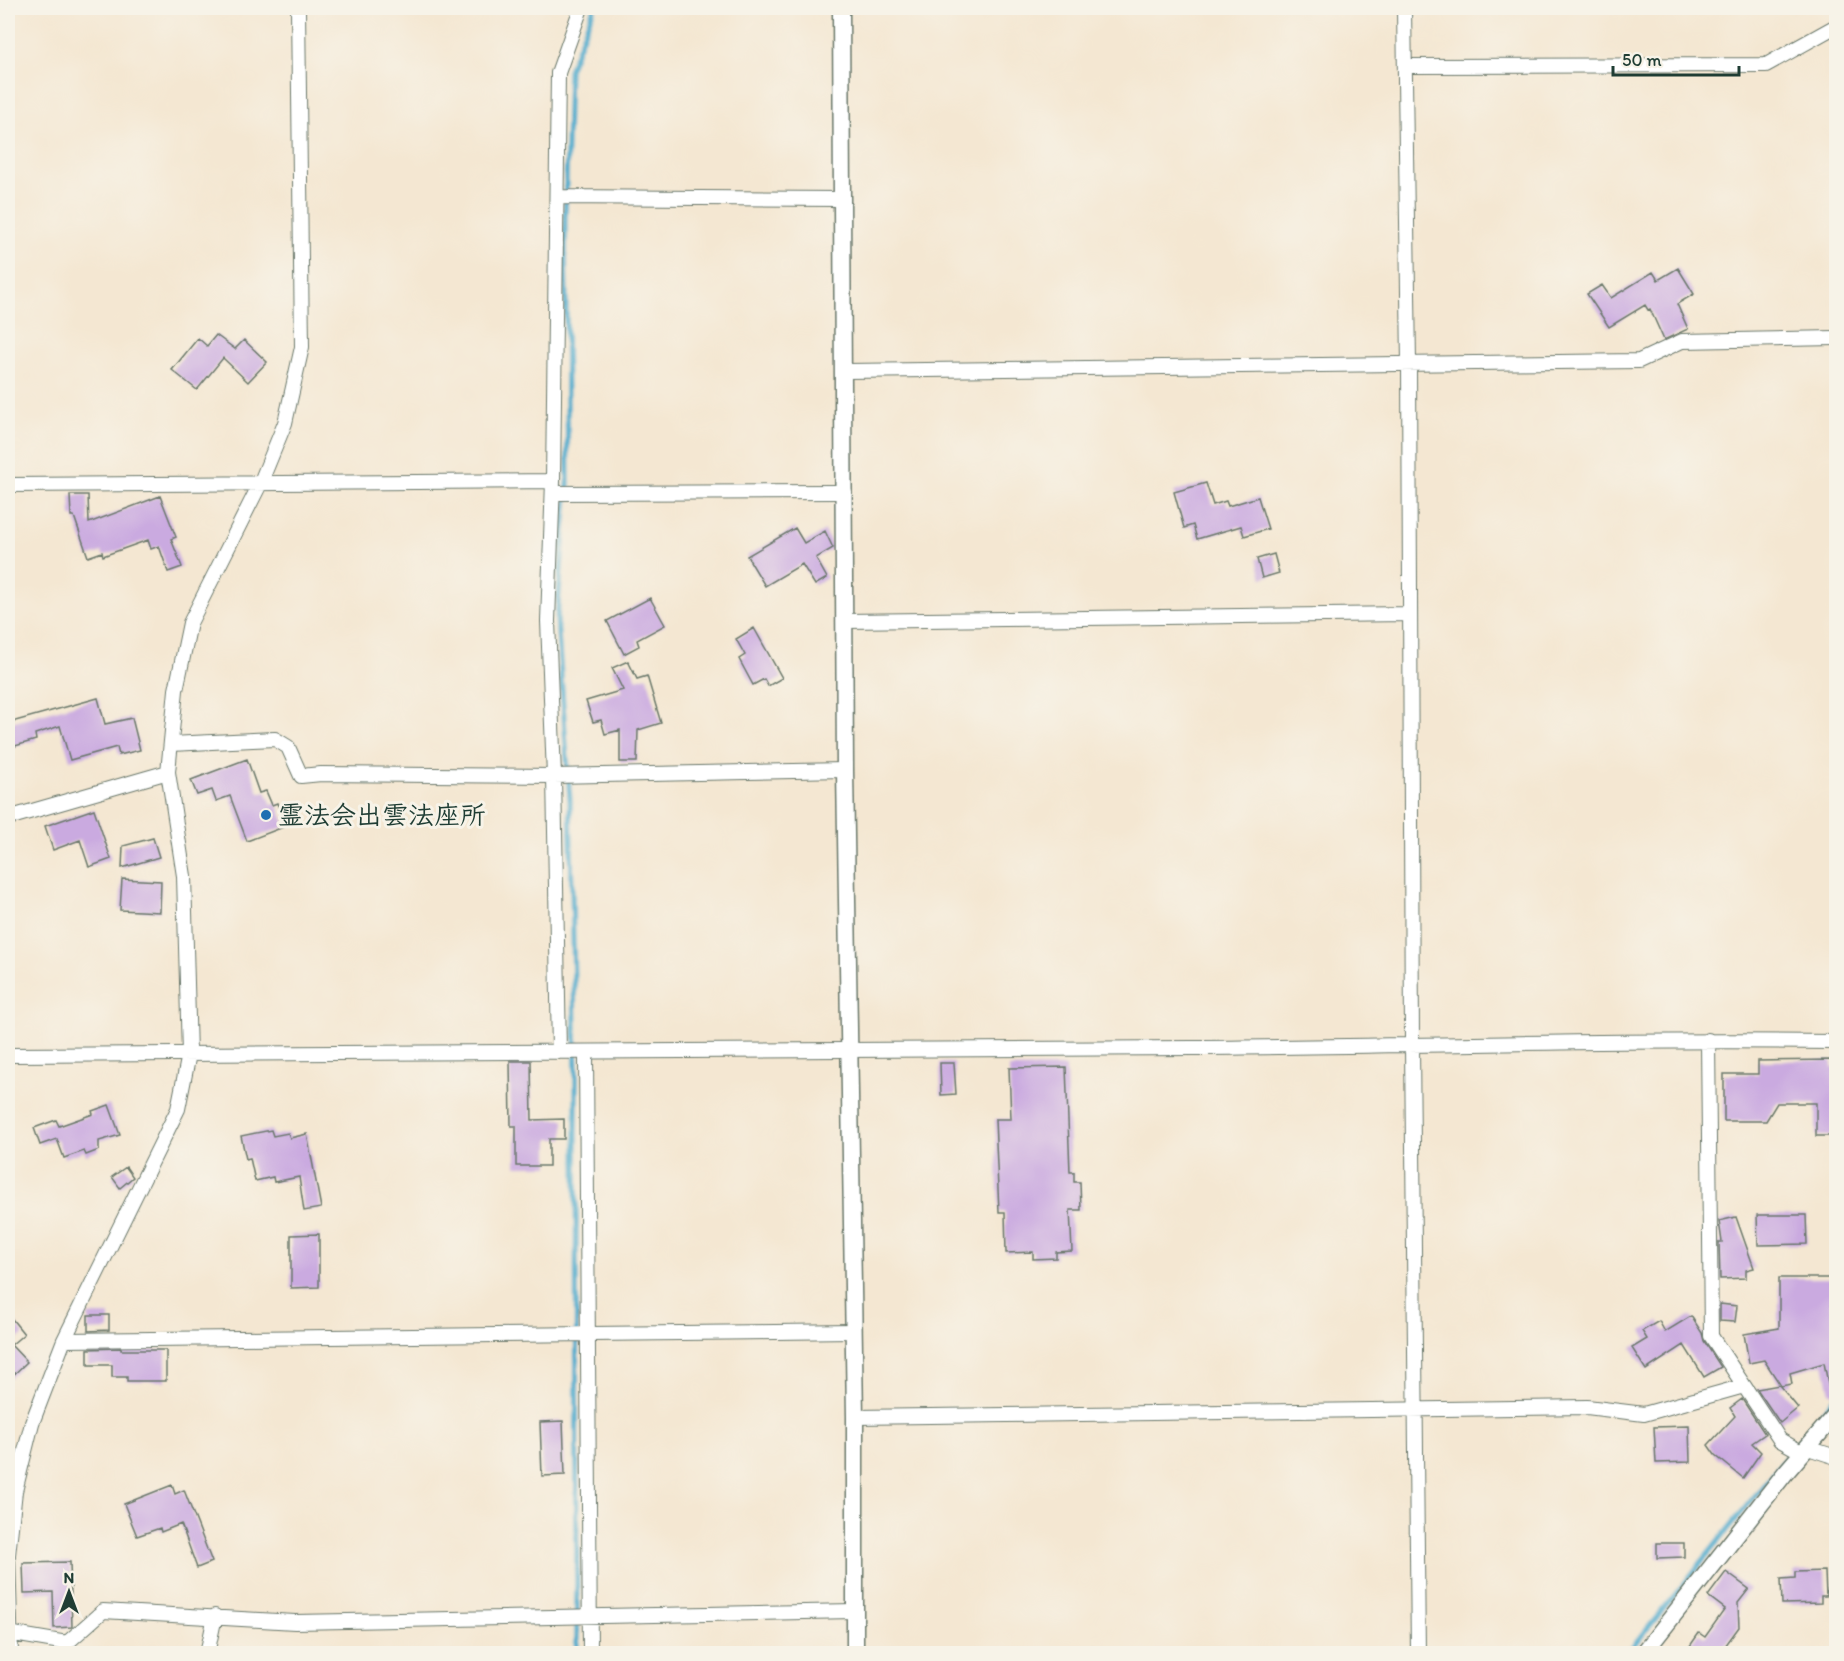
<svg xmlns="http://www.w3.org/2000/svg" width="1844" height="1661" viewBox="0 0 1844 1661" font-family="Itim,'Klee One',sans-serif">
<rect width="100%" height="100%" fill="#f7f3e8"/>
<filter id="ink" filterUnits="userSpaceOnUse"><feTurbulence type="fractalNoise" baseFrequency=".0167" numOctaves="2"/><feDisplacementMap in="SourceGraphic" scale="12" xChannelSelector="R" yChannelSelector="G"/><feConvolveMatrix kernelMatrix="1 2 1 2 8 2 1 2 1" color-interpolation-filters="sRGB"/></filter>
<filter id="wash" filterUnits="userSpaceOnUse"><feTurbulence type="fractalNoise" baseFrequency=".008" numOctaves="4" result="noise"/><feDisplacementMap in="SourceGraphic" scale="24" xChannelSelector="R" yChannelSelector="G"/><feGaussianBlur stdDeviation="1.35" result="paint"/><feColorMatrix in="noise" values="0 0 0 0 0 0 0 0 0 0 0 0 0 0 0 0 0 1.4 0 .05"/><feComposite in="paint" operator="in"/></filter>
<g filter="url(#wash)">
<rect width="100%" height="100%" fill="#f4e7d2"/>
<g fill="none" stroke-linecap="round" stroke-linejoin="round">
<!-- stream -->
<path stroke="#4faccd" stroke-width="5" d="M 577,1654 L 576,1073 L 570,799 L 557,619 L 568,484 L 565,222 L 569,70 L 594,8
M 1627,1654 L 1836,1396"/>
</g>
<g id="blocks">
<!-- building -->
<path fill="#caaae0" d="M 1678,268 L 1694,294 L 1677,304 L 1688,329 L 1664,340 L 1650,309 L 1648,310 L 1645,305 L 1609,327 L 1587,294 L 1602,285 L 1611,298 L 1653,272 L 1658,280 Z
M 216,335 L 235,349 L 244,340 L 267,362 L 248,382 L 223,358 L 197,390 L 172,370 L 198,338 L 207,346 Z
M 1206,483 L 1213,505 L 1226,501 L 1228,506 L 1258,497 L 1268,529 L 1244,536 L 1241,526 L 1197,539 L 1193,525 L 1184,528 L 1174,492 Z
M 70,495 L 88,495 L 89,523 L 160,496 L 176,537 L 171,539 L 182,567 L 168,572 L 159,546 L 151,549 L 148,540 L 103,556 L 102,552 L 88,557 L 74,516 L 71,516 Z
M 795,528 L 804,543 L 825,531 L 833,548 L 816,558 L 827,578 L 815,585 L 802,564 L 765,586 L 747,556 Z
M 1274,554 L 1279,573 L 1262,578 L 1257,559 Z
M 650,598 L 665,625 L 637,640 L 639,646 L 624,654 L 607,621 Z
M 754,628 L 782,678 L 768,686 L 764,679 L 753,685 L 739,659 L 745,655 L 736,639 Z
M 628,661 L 637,679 L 647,676 L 661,723 L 638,730 L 637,762 L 620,762 L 620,730 L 605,734 L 601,720 L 593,722 L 586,701 L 623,690 L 612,668 Z
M 98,698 L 105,724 L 132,718 L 140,750 L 119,755 L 117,747 L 70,760 L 60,726 L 35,734 L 36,740 L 8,748 L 8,723 Z
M 247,759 L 259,793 L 266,791 L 272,805 L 277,803 L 286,826 L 247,841 L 230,796 L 216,801 L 212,790 L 197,795 L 191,780 Z
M 94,809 L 111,859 L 89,867 L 80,840 L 53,850 L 45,826 Z
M 153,838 L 159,857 L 122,868 L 123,846 Z
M 122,879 L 161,881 L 160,912 L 120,910 Z
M 1832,1060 L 1832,1068 L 1836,1068 L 1836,1136 L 1816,1136 L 1816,1103 L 1777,1103 L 1766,1121 L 1724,1121 L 1724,1074 L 1758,1074 L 1758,1061 Z
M 510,1061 L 531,1061 L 532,1120 L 564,1119 L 564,1139 L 549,1139 L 549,1166 L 516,1166 L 516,1126 L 511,1126 Z
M 940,1063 L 954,1063 L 956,1094 L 941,1095 Z
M 1066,1067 L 1070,1172 L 1074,1172 L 1074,1182 L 1080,1182 L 1081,1210 L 1070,1210 L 1072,1251 L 1056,1252 L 1056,1258 L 1033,1259 L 1033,1252 L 1006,1253 L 1005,1212 L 999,1212 L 995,1119 L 1011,1119 L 1009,1068 Z
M 109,1105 L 120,1135 L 99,1141 L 99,1150 L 86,1155 L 84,1151 L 64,1158 L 57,1139 L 40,1145 L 34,1128 L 56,1120 L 59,1126 L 93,1114 L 92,1111 Z
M 271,1130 L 273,1136 L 288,1133 L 290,1138 L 307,1134 L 321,1208 L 304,1211 L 299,1177 L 274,1182 L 273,1177 L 255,1181 L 250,1158 L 246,1159 L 241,1136 Z
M 126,1167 L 133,1177 L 120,1188 L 112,1177 Z
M 1757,1215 L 1806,1215 L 1807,1244 L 1758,1245 Z
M 1736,1217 L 1754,1268 L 1746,1270 L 1746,1278 L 1720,1279 L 1719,1242 L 1722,1242 L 1719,1221 Z
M 319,1234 L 319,1287 L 291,1288 L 291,1235 Z
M 1779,1278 L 1836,1278 L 1836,1302 L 1831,1302 L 1836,1329 L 1836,1393 L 1830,1393 L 1824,1363 L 1790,1373 L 1792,1384 L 1781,1386 L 1764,1360 L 1749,1363 L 1744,1334 L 1779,1328 Z
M 1720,1304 L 1737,1306 L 1735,1322 L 1720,1321 Z
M 8,1314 L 24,1334 L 11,1345 L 27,1362 L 8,1380 Z
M 88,1315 L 109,1315 L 109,1330 L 88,1331 Z
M 1691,1316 L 1702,1333 L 1704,1341 L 1721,1367 L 1704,1377 L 1684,1345 L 1646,1370 L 1632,1348 L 1647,1339 L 1642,1331 L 1659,1321 L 1665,1332 Z
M 121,1348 L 121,1350 L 166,1350 L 166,1381 L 127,1381 L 127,1377 L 112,1377 L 112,1365 L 88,1365 L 88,1349 Z
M 1779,1385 L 1798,1408 L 1780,1423 L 1757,1389 Z
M 1742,1399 L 1765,1434 L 1752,1443 L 1761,1452 L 1743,1478 L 1715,1455 L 1708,1445 L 1735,1416 L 1730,1408 Z
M 563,1421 L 565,1475 L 542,1476 L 540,1422 Z
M 1689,1426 L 1690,1462 L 1656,1463 L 1654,1427 Z
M 172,1485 L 175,1494 L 184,1490 L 212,1562 L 197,1568 L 181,1524 L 161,1532 L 160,1528 L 137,1536 L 124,1504 Z
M 1657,1543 L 1684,1543 L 1684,1557 L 1657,1558 Z
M 70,1562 L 72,1627 L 54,1628 L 53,1592 L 24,1593 L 23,1563 Z
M 1825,1571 L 1826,1596 L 1821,1596 L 1821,1603 L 1782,1604 L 1781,1579 L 1795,1578 L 1795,1572 Z
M 1726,1572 L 1749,1589 L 1738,1603 L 1739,1627 L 1720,1653 L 1685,1653 L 1699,1633 L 1705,1637 L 1725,1609 L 1708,1596 Z"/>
</g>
</g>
<g filter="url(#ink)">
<use href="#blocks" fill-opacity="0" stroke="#6a786b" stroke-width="1.5"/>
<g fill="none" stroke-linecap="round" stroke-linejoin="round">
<!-- minor casing -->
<g stroke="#6a786b" stroke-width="16">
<path id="minor" d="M 1404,8 L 1409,364 L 1412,1046 L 1418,1654
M 1406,66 L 1766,65 L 1836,26
M 557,197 L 843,199
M 844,367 L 847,371 L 1639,361 L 1682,341 L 1836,338
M 8,485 L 553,481
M 553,493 L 845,492
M 845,621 L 1409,614
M 171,744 L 275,739 L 288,747 L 301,776 L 321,774 L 554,776 L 548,621 L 553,481 L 558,73 L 581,8
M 8,818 L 168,772
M 1708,1040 L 1711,1336 L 1780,1440 L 1803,1453
M 559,1052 L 554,776 L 845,770
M 586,1052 L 590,1654
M 8,1055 C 403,1053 798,1051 1193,1048 C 1408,1046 1622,1039 1836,1042
M 64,1340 L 854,1331
M 855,1417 L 1587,1407 L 1644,1414 L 1744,1386
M 1808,1448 L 1836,1457
M 8,1633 L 67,1643 L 103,1611 L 295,1622 L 854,1611
M 11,1654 L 8,1555 L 15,1491 L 32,1423 L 64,1340 L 178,1109 L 189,1054 L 184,876 L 168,772 L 176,690 L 190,623 L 260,484 L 285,423 L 302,347 L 298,8
M 207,1654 L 215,1616"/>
</g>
<!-- tertiary casing -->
<g stroke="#6a786b" stroke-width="19">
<path id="tertiary" d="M 841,8 L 845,770 L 855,1417 L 855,1654
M 1643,1654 L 1786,1472 L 1836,1414"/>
</g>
<!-- minor -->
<use href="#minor" stroke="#fff" stroke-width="14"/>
<!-- tertiary -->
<use href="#tertiary" stroke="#fff" stroke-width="16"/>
</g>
</g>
<!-- markers -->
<circle fill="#1f6fb2" stroke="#f7f3e8" stroke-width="2" cx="266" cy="815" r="6"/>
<g text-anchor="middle" stroke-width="6" stroke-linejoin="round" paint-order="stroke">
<!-- poi labels -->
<g font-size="26" font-weight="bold" fill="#1f3d34" stroke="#f7f3e8" text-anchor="start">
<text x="278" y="824">霊法会出雲法座所</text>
</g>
</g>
<!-- margin -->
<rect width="1844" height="1661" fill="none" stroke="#f7f3e8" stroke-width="30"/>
<!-- north arrow -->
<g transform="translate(69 1592)" stroke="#f7f3e8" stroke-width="4.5" paint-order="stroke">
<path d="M0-4.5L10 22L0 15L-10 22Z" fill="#1f3d34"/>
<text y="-9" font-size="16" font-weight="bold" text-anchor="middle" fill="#1f3d34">N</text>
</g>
<!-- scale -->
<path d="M1613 66v9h126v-9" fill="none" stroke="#1f3d34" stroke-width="3"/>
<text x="1622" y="66" font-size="18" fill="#1f3d34" stroke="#f7f3e8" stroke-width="4.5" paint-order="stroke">50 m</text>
</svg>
